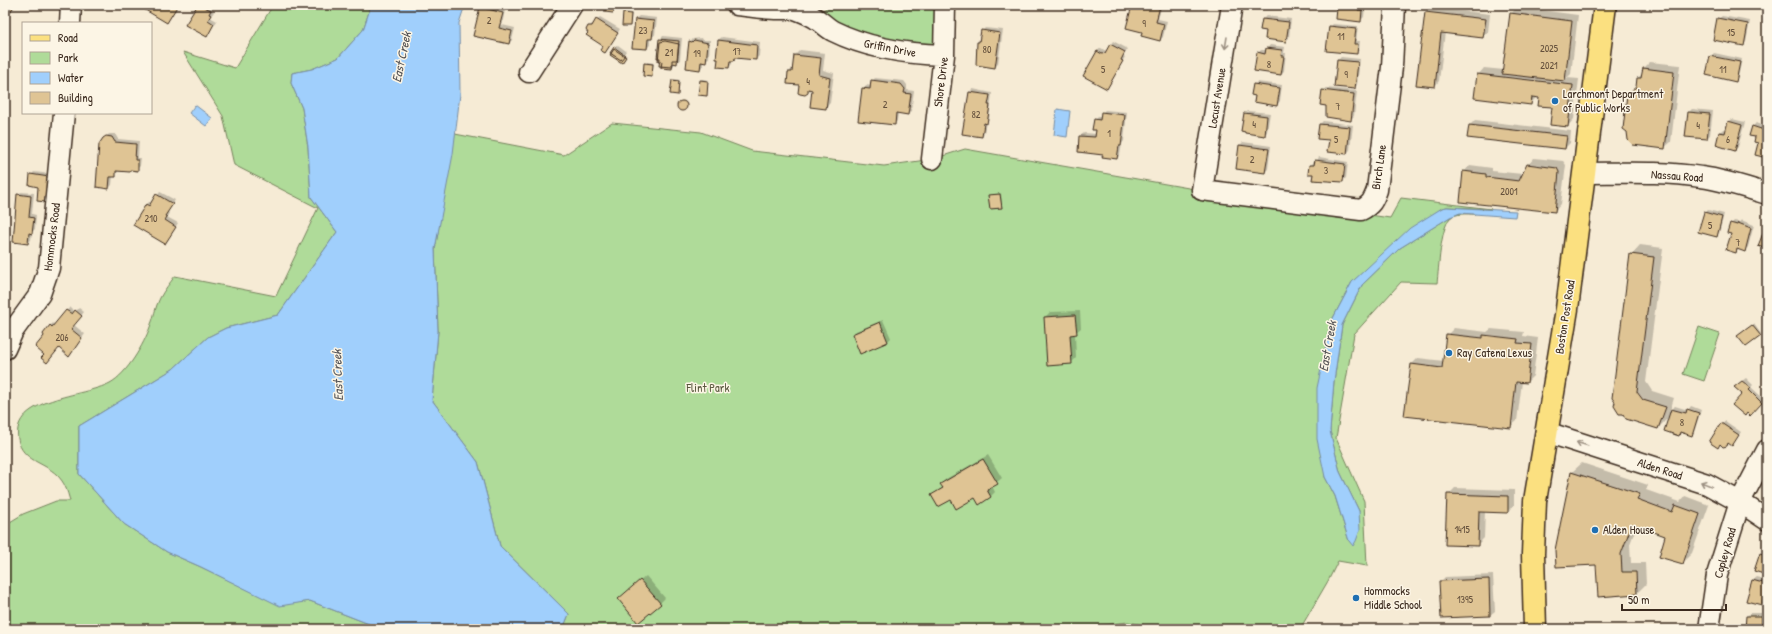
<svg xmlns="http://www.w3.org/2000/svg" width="1772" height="634" viewBox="0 0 1772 634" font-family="'Patrick Hand',sans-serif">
<rect width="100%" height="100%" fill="#f6ebd5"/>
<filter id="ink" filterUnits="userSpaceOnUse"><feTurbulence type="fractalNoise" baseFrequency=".025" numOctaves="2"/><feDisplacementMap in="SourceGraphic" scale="8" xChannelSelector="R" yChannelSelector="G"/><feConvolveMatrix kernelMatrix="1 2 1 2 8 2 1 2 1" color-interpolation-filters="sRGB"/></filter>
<g filter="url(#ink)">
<!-- green -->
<path fill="#afdb99" stroke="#75825c" d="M 273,5 L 369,5 L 369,12 L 363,30 L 338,58 L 312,69 L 292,73 L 291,83 L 302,108 L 308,147 L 311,197 L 337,232 L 278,315 L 226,328 L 208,337 L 173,369 L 79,426 L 79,474 L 124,524 L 167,552 L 201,567 L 280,605 L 310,601 L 382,629 L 5,629 L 5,525 L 23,514 L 56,501 L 70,501 C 67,490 65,483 57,475 C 44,462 22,461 18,439 C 11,397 84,397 110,383 C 127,374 144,344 150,327 C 154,318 155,307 160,298 C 164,290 170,283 175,276 L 276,296 L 318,208 L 234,165 L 223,116 L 183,52 L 235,68 Z
M 834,5 L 939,5 L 936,48 L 868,43 L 820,11 Z
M 612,123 L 701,132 L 752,151 L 884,166 L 933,159 L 965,149 L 1200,190 L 1390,218 L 1401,198 L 1491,209 L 1447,207 L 1442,208 L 1431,216 L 1352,282 L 1331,322 L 1325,477 L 1335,496 L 1349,541 L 1359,511 L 1340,472 L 1330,431 L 1334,381 L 1342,325 L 1362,285 L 1400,248 L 1450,217 L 1460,213 L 1475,214 C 1467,214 1456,213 1450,218 C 1440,230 1439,268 1437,283 L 1401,282 L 1354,334 L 1336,438 L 1364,501 L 1367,566 L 1338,561 L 1328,581 L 1300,629 L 1162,629 L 1128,622 L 1075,629 L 563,629 L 569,614 L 500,546 L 478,462 L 432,400 L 438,331 L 435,249 L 455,134 L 564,155 Z
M 1699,327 L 1720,334 L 1704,381 L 1683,374 Z"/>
<!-- water -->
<path fill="#a0cffc" stroke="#788da3" d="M 369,5 L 465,5 L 459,23 L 460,94 L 453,154 L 435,249 L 438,331 L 432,400 L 478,462 L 500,546 L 569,614 L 563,629 L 382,629 L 310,601 L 280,606 L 201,567 L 167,552 L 124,524 L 79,474 L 79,426 L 173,369 L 208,337 L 226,328 L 278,315 L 337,232 L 311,197 L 308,147 L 302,108 L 291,83 L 292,73 L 312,69 L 338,58 L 363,30 L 369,12 Z
M 195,105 L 212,118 L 206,126 L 189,113 Z
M 1057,109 L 1070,111 L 1067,137 L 1054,135 Z
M 1447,207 L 1516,211 L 1515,217 L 1460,213 L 1450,217 L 1400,248 L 1362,285 L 1342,325 L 1334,381 L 1330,431 L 1340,472 L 1359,511 L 1360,530 L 1356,541 L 1353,546 L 1349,541 L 1335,496 L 1325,477 L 1317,439 L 1317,388 L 1331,322 L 1352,282 L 1410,228 L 1442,208 Z"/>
<!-- shadow -->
<path fill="#0003" d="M 139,5 L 179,5 L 167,22 Z
M 201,5 L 210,5 L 214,7 L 212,10 L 214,12 L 210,17 L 217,21 L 207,35 L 187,25 Z
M 483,5 L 505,10 L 502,25 L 515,28 L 512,40 L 509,43 L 481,8 Z
M 1133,5 L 1162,5 L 1158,19 L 1167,21 L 1163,37 L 1160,40 L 1143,31 L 1127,27 Z
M 1341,5 L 1361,5 L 1360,7 L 1365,7 L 1364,17 L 1361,20 L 1338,8 Z
M 1430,7 L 1490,14 L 1488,32 L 1483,36 L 1445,32 L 1439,81 L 1435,86 L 1426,12 Z
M 1517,7 L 1578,15 L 1571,74 L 1567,78 L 1579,79 L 1574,119 L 1568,126 L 1553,107 L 1540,97 L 1537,97 L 1530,104 L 1478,75 L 1484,68 L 1504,70 L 1511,14 Z
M 626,12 L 632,13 L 630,25 L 624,14 Z
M 639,16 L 657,18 L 655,35 L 650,38 L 650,45 L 647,48 L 635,19 Z
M 1266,16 L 1291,19 L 1289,38 L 1286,41 L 1263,19 Z
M 1722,16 L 1750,21 L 1746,42 L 1743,45 L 1718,19 Z
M 600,17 L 620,29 L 608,49 L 589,27 Z
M 1333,24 L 1358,26 L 1356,41 L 1360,41 L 1359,50 L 1356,53 L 1330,27 Z
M 985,28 L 1003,30 L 998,64 L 995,67 L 978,42 L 980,40 L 982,31 Z
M 663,36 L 682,38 L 680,60 L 675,63 L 672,68 L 660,40 Z
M 722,37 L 760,42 L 759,56 L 756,59 L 737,57 L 732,60 L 732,64 L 729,67 L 718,40 Z
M 701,38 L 702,40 L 710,40 L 709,58 L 703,61 L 703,66 L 700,69 L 690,42 L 693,39 Z
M 1113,41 L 1128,49 L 1123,56 L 1125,57 L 1107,88 L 1084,76 L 1097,51 L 1101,48 L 1106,51 Z
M 618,45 L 626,51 L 622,57 L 627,55 L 624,60 L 614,48 Z
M 1270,45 L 1285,47 L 1284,53 L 1286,53 L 1284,71 L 1281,74 L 1258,53 L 1261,50 L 1266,50 Z
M 800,50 L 825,53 L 823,70 L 834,73 L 830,103 L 825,108 L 813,89 L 811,89 L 805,94 L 800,84 L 789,72 L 793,68 L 795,55 Z
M 1714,53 L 1742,59 L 1738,77 L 1735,80 L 1711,56 Z
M 1341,57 L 1360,59 L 1357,85 L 1354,88 L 1338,60 Z
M 647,62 L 654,63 L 651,76 L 644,75 Z
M 1650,62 L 1680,65 L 1671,142 L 1664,148 L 1627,131 L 1628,95 L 1637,86 L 1638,78 L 1643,73 L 1644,68 Z
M 875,78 L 904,81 L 907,85 L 907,90 L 914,91 L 911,111 L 908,114 L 898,113 L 897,121 L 894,124 L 863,89 L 866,85 L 871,86 L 872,81 Z
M 674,79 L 680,80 L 678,94 L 673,80 Z
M 702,79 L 709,80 L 706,95 L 701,80 Z
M 1257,82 L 1282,85 L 1280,101 L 1277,105 L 1257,95 L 1254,85 Z
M 1326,88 L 1357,91 L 1354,116 L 1351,119 L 1327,105 L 1323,91 Z
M 973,89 L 992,93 L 989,119 L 986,122 L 984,133 L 981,136 L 970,92 Z
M678.5 105a4.5 4.5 0 1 1 9 0a4.5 4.5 0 1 1-9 0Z
M 1692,109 L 1713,111 L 1710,135 L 1707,138 L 1686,136 L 1689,112 Z
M 1105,110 L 1127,112 L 1124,141 L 1122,144 L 1120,155 L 1117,158 L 1104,154 L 1080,136 L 1084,133 L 1096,134 L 1095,120 L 1098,117 L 1102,117 L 1102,113 Z
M 1248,111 L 1270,113 L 1267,132 L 1264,135 L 1245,114 Z
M 1732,119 L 1745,122 L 1738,147 L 1735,150 L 1720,132 L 1723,129 L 1727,130 L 1729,122 Z
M 1475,120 L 1571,131 L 1570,143 L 1565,148 L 1470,125 Z
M 1323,121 L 1353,125 L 1350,150 L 1347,153 L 1330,139 L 1318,138 L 1320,124 Z
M 1756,123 L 1767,127 L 1767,157 L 1753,126 Z
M 10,124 L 10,142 L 5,145 L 5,125 Z
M 109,134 L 115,134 L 118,139 L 139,141 L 138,158 L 141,158 L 140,166 L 137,169 L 132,169 L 129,171 L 119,170 L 115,176 L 113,176 L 112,185 L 109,188 L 106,137 Z
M 1243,142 L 1271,146 L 1268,169 L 1265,172 L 1237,168 L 1240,145 Z
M 1319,157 L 1348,162 L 1346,178 L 1342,181 L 1314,174 L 1310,165 L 1313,162 L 1316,162 Z
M 1534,158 L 1563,161 L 1566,165 L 1561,204 L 1555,211 L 1464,172 L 1470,165 L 1492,168 L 1492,171 L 1523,174 L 1528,165 Z
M 34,172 L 51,174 L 48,198 L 45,201 L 40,186 L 31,175 Z
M 21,192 L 34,193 L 32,214 L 36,215 L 35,229 L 32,232 L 31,240 L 28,243 L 18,195 Z
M 160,192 L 175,200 L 168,212 L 169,213 L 167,217 L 178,223 L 165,243 L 146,205 L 149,202 L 152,203 Z
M 1001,193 L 1002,205 L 1001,207 L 989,196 Z
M 1708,210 L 1724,214 L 1719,233 L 1716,236 L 1705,213 Z
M 1741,220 L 1754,225 L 1748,247 L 1745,250 L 1739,249 L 1736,252 L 1731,224 L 1734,221 L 1740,222 Z
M 1640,245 L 1663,248 L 1646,382 L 1652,391 L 1674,398 L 1670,411 L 1675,406 L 1688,410 L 1691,406 L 1701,410 L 1694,432 L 1691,435 L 1682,432 L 1679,435 L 1670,416 L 1658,428 L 1627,418 L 1631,255 Z
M 70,307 L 75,312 L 79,308 L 84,312 L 74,325 L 85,334 L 69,355 L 59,347 L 46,355 L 46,336 L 50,326 L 53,323 L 55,325 Z
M 1080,311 L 1081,328 L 1075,333 L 1076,358 L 1071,363 L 1045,317 L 1050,312 Z
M 883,320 L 891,338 L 888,341 L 853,334 L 856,331 Z
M 1754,324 L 1761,334 L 1760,335 L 1740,335 Z
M 1454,328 L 1487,332 L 1491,329 L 1524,332 L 1523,336 L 1538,338 L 1533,376 L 1527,382 L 1522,382 L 1517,421 L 1510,427 L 1412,364 L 1418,358 L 1444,361 L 1447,335 Z
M 1746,378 L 1753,385 L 1751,387 L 1764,399 L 1750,414 L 1738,384 Z
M 1725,421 L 1741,432 L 1732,445 L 1729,442 L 1726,445 L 1721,443 L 1718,446 L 1721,424 Z
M 988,455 L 1002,478 L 992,486 L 995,492 L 990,497 L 952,498 L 932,495 L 943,487 L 941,484 L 946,479 Z
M 1582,463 L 1648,485 L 1646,490 L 1680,502 L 1685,496 L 1709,505 L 1692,553 L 1682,563 L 1667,535 L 1637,525 L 1630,544 L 1631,563 L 1645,563 L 1646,584 L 1637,593 L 1597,564 L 1556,550 L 1572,472 Z
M 1455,488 L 1514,490 L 1514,505 L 1507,512 L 1485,511 L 1484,538 L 1477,545 L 1448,495 Z
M 1764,551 L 1767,552 L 1767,574 L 1760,554 Z
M 1493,575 L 1495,611 L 1490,615 L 1440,582 L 1445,577 Z
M 646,576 L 665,598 L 660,603 L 619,599 Z
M 1756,577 L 1767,580 L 1767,592 L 1765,600 L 1762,604 L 1752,580 Z
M 1750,613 L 1765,613 L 1765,629 L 1746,629 L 1747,616 Z"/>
<!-- building -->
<path fill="#dfc494" stroke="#3b2a1e" d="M 5,5 L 15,5 L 8,15 L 5,13 Z
M 137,5 L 178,5 L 167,23 Z
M 200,5 L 211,10 L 209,14 L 211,15 L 208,20 L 214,24 L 207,37 L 185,25 L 197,6 L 198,7 Z
M 603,5 L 616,5 L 615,10 L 614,10 L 613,13 L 605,12 L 605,8 L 603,8 Z
M 1132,5 L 1160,6 L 1156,22 L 1164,24 L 1160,41 L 1141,36 L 1142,32 L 1126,28 Z
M 1268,5 L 1289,5 L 1289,8 Z
M 1340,5 L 1358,5 L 1358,10 L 1362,10 L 1361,22 L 1336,19 L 1337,8 L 1340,8 Z
M 480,7 L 503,13 L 499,28 L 512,31 L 509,44 L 473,36 Z
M 1425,12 L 1486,19 L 1483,38 L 1441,33 L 1435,87 L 1416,85 Z
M 623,13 L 631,14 L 630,26 L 622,26 Z
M 1510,13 L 1572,21 L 1565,81 L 1502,74 Z
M 1717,18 L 1748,24 L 1744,46 L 1713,40 Z
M 596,19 L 618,33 L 605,53 L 600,50 L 603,46 L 586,35 L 588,33 L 586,30 L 588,26 L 592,26 Z
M 635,19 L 654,21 L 652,39 L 648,39 L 647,49 L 632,48 Z
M 1262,19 L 1289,22 L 1286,42 L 1265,39 L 1266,31 L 1260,30 Z
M 1329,26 L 1356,29 L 1354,44 L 1358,44 L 1357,54 L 1326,51 Z
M 981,30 L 1000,33 L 995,68 L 976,65 L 977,42 L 979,42 Z
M 659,39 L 679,41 L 677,60 L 672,60 L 672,67 L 659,66 L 660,58 L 657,58 Z
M 694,40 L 708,43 L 706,63 L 701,62 L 700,70 L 686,68 L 689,41 L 692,42 Z
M 718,40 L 757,45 L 756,60 L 735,58 L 734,61 L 730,61 L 729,68 L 717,67 L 718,59 L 716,59 Z
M 665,41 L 679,44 L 677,64 L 673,63 L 672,69 L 661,68 L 662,61 L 658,61 L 660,42 Z
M 1110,44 L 1125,52 L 1121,60 L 1123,61 L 1107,89 L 1083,76 L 1097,51 L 1102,54 L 1105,53 Z
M 614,47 L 625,55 L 621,60 L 610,53 Z
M 1266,48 L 1282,50 L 1281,56 L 1284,56 L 1281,75 L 1254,71 L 1257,52 L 1265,54 Z
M 614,49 L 626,57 L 622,63 L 610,55 Z
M 794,55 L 821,58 L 819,75 L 830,78 L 826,109 L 810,107 L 812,90 L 808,89 L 808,93 L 805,95 L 800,94 L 798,93 L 799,85 L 787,84 L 788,72 L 792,72 Z
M 1710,56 L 1740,62 L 1736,82 L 1706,75 Z
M 1337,60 L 1358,62 L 1355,89 L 1334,87 Z
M 644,63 L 653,64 L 652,77 L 643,76 Z
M 1643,68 L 1674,72 L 1665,149 L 1633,145 L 1628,140 L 1627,132 L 1623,129 L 1627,94 L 1636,87 L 1637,78 L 1641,78 Z
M 1477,74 L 1573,85 L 1568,127 L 1550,125 L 1552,107 L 1538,106 L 1539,98 L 1532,97 L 1531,105 L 1474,98 Z
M 672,80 L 679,81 L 678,95 L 670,94 Z
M 700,80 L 708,81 L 707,96 L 698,95 Z
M 871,80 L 901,84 L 905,89 L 904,93 L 911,94 L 908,115 L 896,113 L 895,125 L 858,121 L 862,88 L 870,89 Z
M 1253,84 L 1280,88 L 1277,106 L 1254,102 L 1255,96 L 1251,95 Z
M 1322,90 L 1354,94 L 1351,121 L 1326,117 L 1326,106 L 1320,105 Z
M 969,92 L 990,95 L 988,105 L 990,105 L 987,124 L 984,123 L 982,137 L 962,134 Z
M677 106a5 5 0 1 1 10 0a5 5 0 1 1-10 0Z
M 1101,112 L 1125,115 L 1121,146 L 1119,146 L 1117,159 L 1102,157 L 1103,155 L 1078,152 L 1079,136 L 1095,137 L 1096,130 L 1092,130 L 1094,119 L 1100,120 Z
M 1688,112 L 1710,114 L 1707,139 L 1685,137 Z
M 1244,113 L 1267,116 L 1265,136 L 1245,133 L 1245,132 L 1241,131 Z
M 1728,121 L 1742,125 L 1735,151 L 1716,145 L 1719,132 L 1725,133 Z
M 1319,124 L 1350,127 L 1347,154 L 1327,152 L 1329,140 L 1317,139 Z
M 1469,125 L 1567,136 L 1565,149 L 1467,138 Z
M 1752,126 L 1767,131 L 1767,158 L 1755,155 L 1758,143 L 1754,142 L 1755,137 L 1749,136 Z
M 5,127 L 7,127 L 9,140 L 7,141 L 8,146 L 5,146 Z
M 106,136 L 112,137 L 115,142 L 136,144 L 135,160 L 138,160 L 138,171 L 130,170 L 130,172 L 116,171 L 116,177 L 110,177 L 109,189 L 96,187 L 99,144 L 103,138 Z
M 1239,145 L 1269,149 L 1265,173 L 1236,169 Z
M 1315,160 L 1345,164 L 1343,182 L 1312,180 L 1313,174 L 1308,174 L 1309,165 L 1314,165 Z
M 1527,164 L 1557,168 L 1559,172 L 1555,212 L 1460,202 L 1463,171 L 1486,174 L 1486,177 L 1519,181 Z
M 30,174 L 49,177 L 45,202 L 37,201 L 38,187 L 29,185 Z
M 17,194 L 31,196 L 29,217 L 34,218 L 32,234 L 29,233 L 28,244 L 13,242 Z
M 156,194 L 173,204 L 165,216 L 167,217 L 165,220 L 176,227 L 165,244 L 133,225 L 146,204 L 149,206 Z
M 1000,194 L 1002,208 L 990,209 L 988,195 Z
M 1704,212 L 1722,217 L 1717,237 L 1698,232 Z
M 1730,223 L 1737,225 L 1738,223 L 1751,228 L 1745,252 L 1737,249 L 1736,253 L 1726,250 L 1731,234 L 1727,233 Z
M 1765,228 L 1767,228 L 1767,249 L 1758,246 Z
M 1630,254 L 1654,257 L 1637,392 L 1643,400 L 1666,407 L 1658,429 L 1626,419 L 1623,414 L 1619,414 L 1614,406 L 1615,402 L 1612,398 Z
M 66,310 L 72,314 L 75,310 L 82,316 L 71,329 L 82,338 L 69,357 L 59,348 L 47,363 L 41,358 L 44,355 L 35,347 L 44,336 L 43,334 L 50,325 L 52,327 Z
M 1075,315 L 1077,334 L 1070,335 L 1072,364 L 1047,366 L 1044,317 Z
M 880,322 L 888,342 L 860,354 L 852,334 Z
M 1752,325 L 1761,336 L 1746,347 L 1737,336 Z
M 1446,334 L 1483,338 L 1483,335 L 1518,339 L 1517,343 L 1532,344 L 1527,383 L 1516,382 L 1511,428 L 1404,416 L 1411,364 L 1442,368 Z
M 1767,361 L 1767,373 L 1764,362 Z
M 1742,381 L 1751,388 L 1749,390 L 1762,403 L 1750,416 L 1747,413 L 1745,416 L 1732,405 L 1742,394 L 1734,387 Z
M 1671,409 L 1686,413 L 1687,409 L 1699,413 L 1692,436 L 1680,432 L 1679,436 L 1664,431 Z
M 1721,423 L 1739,435 L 1732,446 L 1728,443 L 1727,446 L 1723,447 L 1720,444 L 1718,448 L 1709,442 Z
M 983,459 L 998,484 L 987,490 L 991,497 L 979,505 L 975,498 L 956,509 L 951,500 L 938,507 L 931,495 L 943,488 L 940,484 Z
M 1571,472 L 1640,494 L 1637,499 L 1672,512 L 1675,505 L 1700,514 L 1683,564 L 1659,557 L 1665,536 L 1632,524 L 1621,554 L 1622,572 L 1636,572 L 1637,594 L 1598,597 L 1596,565 L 1556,567 L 1555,550 Z
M 1447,494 L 1508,496 L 1508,513 L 1479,512 L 1478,546 L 1445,545 Z
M 1760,553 L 1767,556 L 1767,575 L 1754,571 Z
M 1489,579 L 1490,616 L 1441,618 L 1439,581 Z
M 640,580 L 661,604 L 638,623 L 618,599 Z
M 1752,580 L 1767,584 L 1762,605 L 1746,601 Z
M 1746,616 L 1762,616 L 1762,629 L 1745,629 Z"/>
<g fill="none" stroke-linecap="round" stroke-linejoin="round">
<!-- minor casing -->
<g stroke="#3b2a1e" stroke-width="23">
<path id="minor" d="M 737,5 C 760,8 785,12 808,6
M 1232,5 L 1202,190 L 1361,210 C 1371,205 1373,201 1377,190 L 1392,67 L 1395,5
M 795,9 C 803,12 811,15 818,20 C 823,23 827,28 833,31 C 867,48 906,54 944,55
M 70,23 L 71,5
M 529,72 L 572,5
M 932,159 L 944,55 L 945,5
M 1584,173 C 1623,173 1663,171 1701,177 C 1724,180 1745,187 1767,194
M 5,349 L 13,331 L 40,294 L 49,268 L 64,113
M 1546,432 L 1707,484 L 1740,502 L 1767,520
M 1709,629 L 1717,575 L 1740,502 L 1767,450"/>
</g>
<!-- major casing -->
<g stroke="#3b2a1e" stroke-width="25">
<path id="major" d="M 1535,629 L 1533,554 L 1535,501 L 1567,309 L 1605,5"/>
</g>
<!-- minor -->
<use href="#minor" stroke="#fcf5e5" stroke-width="20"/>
<!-- major -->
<use href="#major" stroke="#fbe080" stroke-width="22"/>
</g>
<!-- one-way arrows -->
<defs><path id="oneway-shaft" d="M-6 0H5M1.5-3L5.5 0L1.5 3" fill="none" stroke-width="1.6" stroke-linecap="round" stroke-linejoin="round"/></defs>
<g stroke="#9c9082">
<use href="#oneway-shaft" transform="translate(1226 43) rotate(99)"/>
<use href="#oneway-shaft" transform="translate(1582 444) rotate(-162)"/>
<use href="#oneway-shaft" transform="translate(1706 484) rotate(-158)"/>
</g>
</g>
<!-- markers -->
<g fill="#1f6fb2" stroke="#fcf5e5" stroke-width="1.5">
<circle cx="1555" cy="101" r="4"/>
<circle cx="1449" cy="353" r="4"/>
<circle cx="1595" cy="530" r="4"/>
<circle cx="1356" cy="598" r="4"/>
</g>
<g text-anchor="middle" stroke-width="3" stroke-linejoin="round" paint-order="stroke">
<!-- number labels -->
<g font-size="10" fill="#64503c">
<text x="489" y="24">2</text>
<text x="1144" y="27">9</text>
<text x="643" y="34">23</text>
<text x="1731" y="36">15</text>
<text x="1341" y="40">11</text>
<text x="1549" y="52">2025</text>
<text x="987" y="53">80</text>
<text x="737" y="55">17</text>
<text x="669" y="56">21</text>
<text x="697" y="57">19</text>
<text x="1269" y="68">8</text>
<text x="1549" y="69">2021</text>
<text x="1103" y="73">5</text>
<text x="1723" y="73">11</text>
<text x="1346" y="78">9</text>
<text x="808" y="85">4</text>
<text x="885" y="108">2</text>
<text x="1338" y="110">7</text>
<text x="976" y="118">82</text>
<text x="1254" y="128">4</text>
<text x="1698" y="129">4</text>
<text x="1109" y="137">1</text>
<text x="1336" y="143">5</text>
<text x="1728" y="143">6</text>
<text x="1252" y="163">2</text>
<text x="1326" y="174">3</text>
<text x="1509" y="195">2001</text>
<text x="151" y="222">210</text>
<text x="1710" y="229">5</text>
<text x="1738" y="246">7</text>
<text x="62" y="341">206</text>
<text x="1682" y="426">8</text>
<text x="1462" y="533">1415</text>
<text x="1465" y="603">1395</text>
</g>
<!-- street labels -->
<g font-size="12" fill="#3b2a1e" stroke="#fcf5e5">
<text transform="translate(890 48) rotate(11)" y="4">Griffin Drive</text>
<text transform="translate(941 82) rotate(-83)" y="4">Shore Drive</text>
<text transform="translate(1217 98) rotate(-81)" y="4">Locust Avenue</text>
<text transform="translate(1379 167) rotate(-82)" y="4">Birch Lane</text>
<text transform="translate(1677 176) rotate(4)" y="4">Nassau Road</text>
<text transform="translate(52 237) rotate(-83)" y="4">Hommocks Road</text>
<text transform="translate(1565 317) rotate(-81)" y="4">Boston Post Road</text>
<text transform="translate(1660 469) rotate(18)" y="4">Alden Road</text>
<text transform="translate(1725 553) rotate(-74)" y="4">Copley Road</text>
</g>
<!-- poi labels -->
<g font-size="12" fill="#3b2a1e" stroke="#fcf5e5" text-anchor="start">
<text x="1563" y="98">Larchmont Department<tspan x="1563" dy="14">of Public Works</tspan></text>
<text x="1457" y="357">Ray Catena Lexus</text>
<text x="1603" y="534">Alden House</text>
<text x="1364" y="595">Hommocks<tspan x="1364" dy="14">Middle School</tspan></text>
</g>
<!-- park labels -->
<g font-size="12" fill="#58563d" stroke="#fcf5e5">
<text x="708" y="392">Flint Park</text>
</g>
<!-- water labels -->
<g font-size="13" font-style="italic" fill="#545356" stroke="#fcf5e5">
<text transform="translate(401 57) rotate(-78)" y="5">East Creek</text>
<text transform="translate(1327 346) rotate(-80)" y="5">East Creek</text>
<text transform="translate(337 375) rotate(-92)" y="5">East Creek</text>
</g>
</g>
<!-- margin -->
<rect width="1772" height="634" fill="none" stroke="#fcf5e5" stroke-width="20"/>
<rect x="10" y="10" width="1752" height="614" fill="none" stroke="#3b2a1e" stroke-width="1.5" filter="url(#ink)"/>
<!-- legend -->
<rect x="22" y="22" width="130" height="92" fill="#fcf5e5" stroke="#afa495"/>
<rect x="30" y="35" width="20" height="6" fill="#fbe080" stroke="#afa495"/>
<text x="58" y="42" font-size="12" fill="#3b2a1e">Road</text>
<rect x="30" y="52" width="20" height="12" fill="#afdb99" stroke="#afa495"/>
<text x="58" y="62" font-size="12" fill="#3b2a1e">Park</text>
<rect x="30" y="72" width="20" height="12" fill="#a0cffc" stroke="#afa495"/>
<text x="58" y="82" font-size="12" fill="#3b2a1e">Water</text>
<rect x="30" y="92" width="20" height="12" fill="#dfc494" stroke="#afa495"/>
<text x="58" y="102" font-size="12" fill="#3b2a1e">Building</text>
<!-- scale -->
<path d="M1622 604v6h104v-6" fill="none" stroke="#3b2a1e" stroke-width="2"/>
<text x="1628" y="604" font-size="12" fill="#3b2a1e" stroke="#fcf5e5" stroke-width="3" paint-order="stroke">50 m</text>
</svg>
